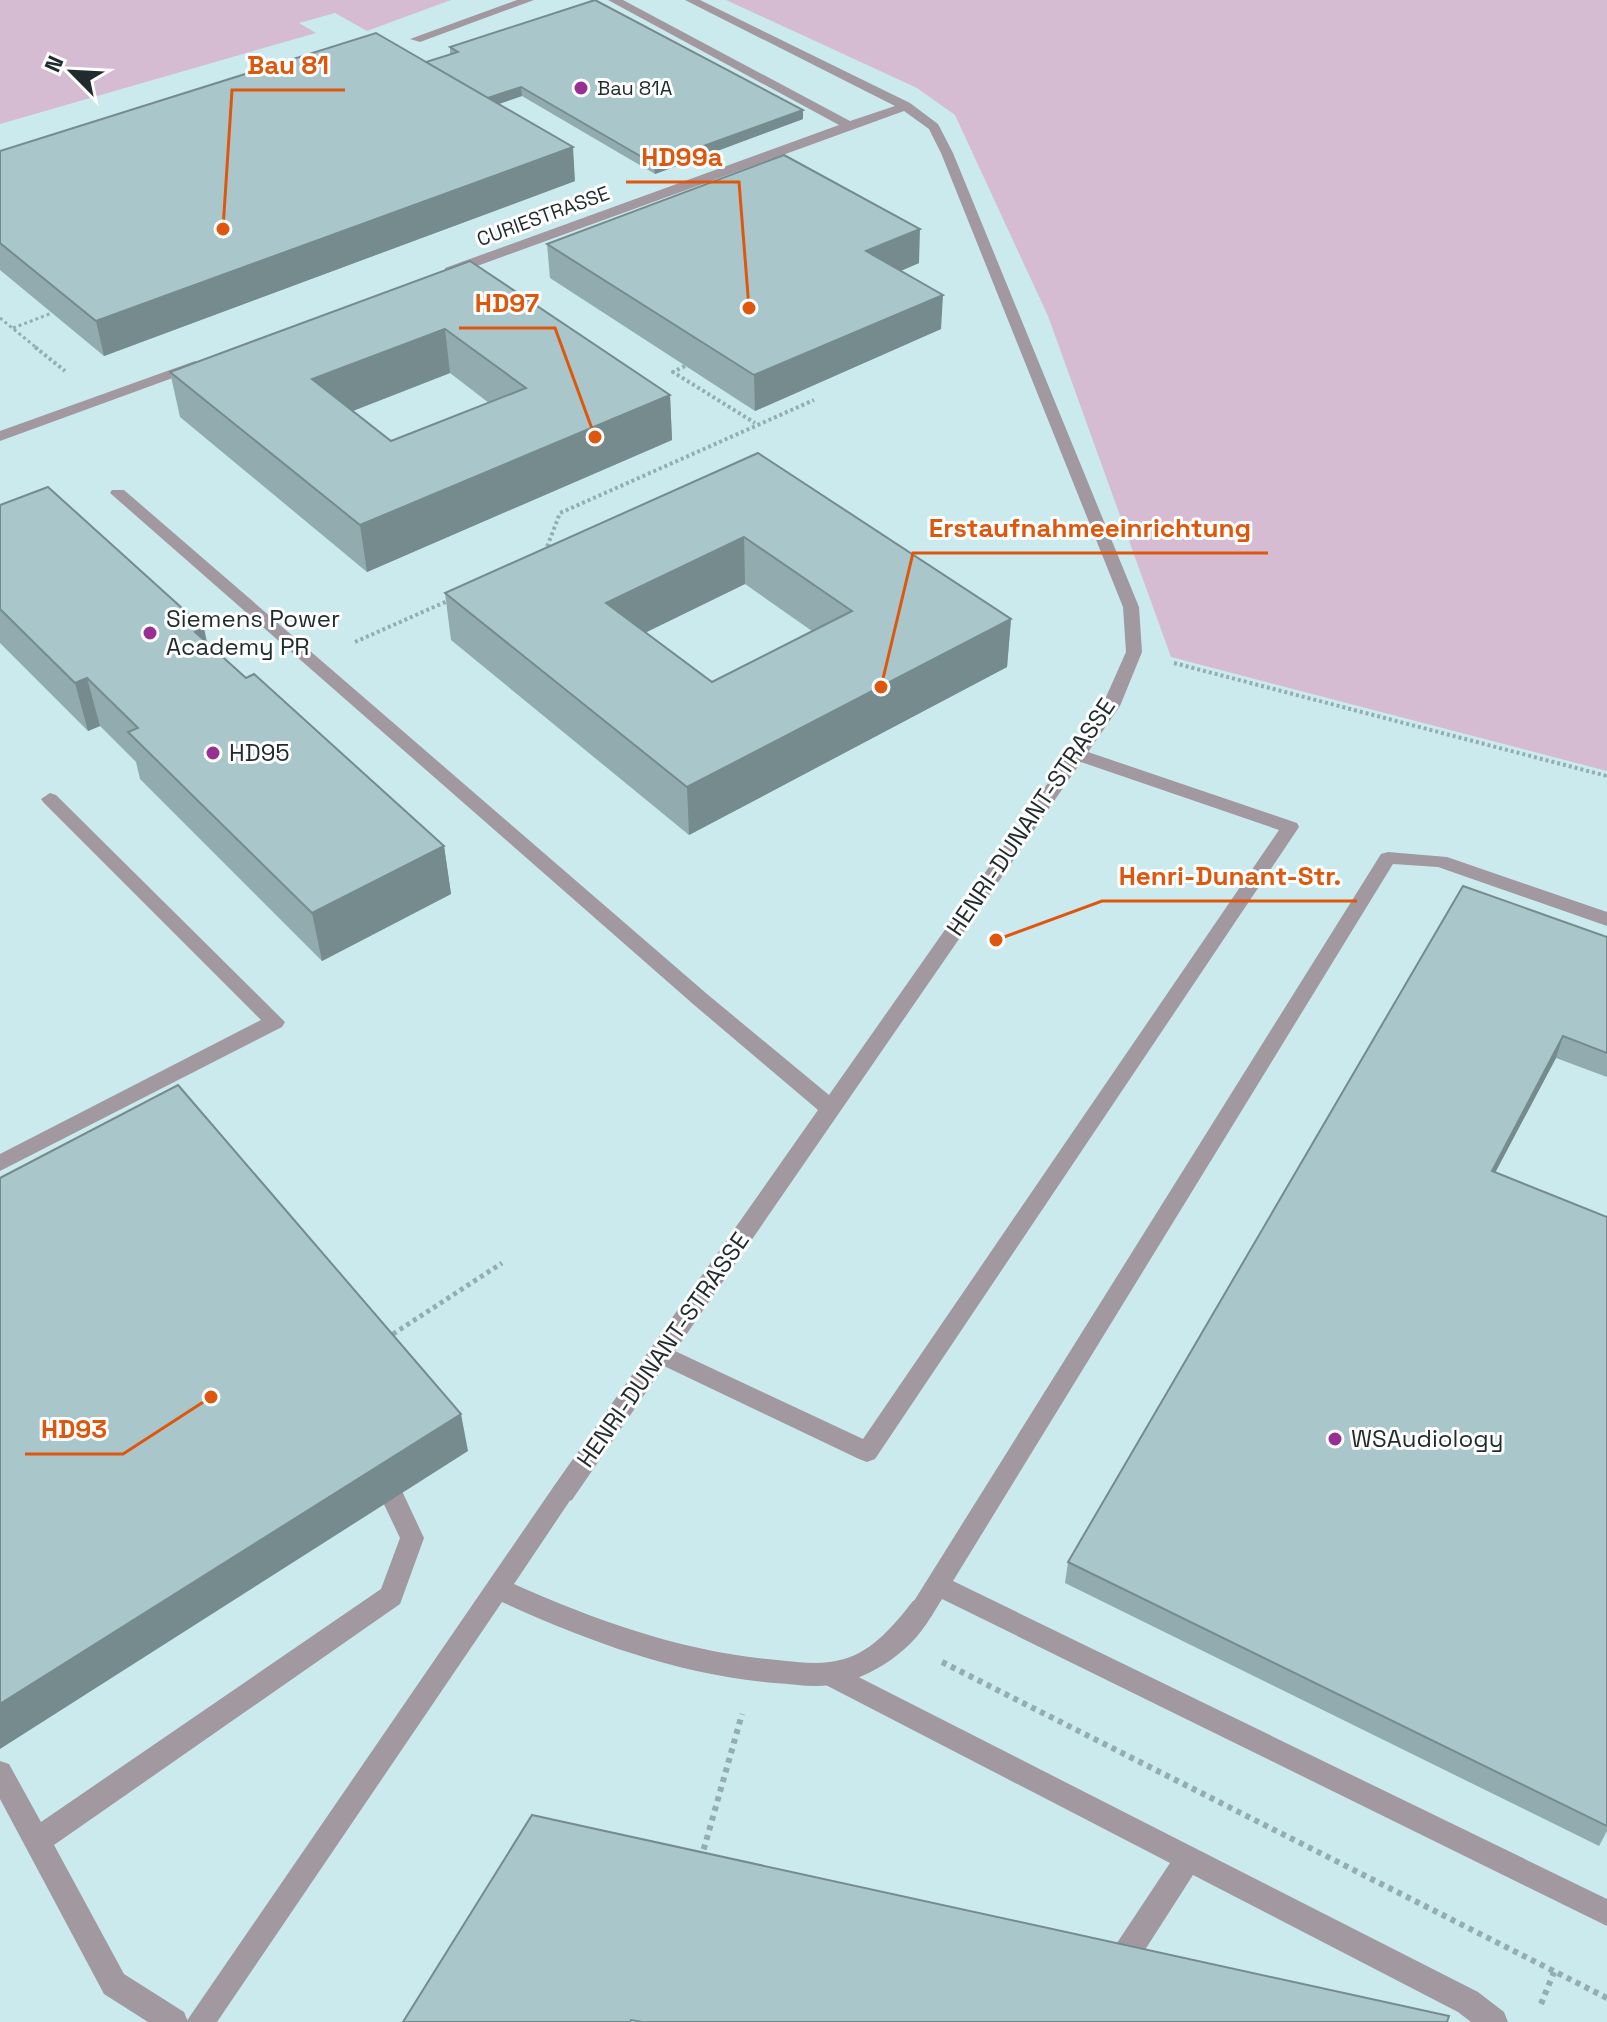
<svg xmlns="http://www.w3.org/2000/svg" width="1607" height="2022" viewBox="0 0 1607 2022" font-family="'Space Grotesk',sans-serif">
<rect width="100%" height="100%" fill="#cbeaed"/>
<!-- green -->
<path fill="#d6bcd2" d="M 0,0 L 451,0 L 367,31 L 335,13 L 299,23 L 316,33 L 0,124 Z
M 726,0 L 1607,0 L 1607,771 L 1171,657 L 1048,316 L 955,115 L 917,88 Z"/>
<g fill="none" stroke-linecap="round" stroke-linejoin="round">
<!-- path-far3 -->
<path stroke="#94adb0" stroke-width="3" stroke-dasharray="3 3" stroke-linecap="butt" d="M 0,318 L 38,349
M 13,328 L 52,313"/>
<!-- path-far2 -->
<path stroke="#94adb0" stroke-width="4" stroke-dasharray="3 3" stroke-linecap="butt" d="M 35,347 L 65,371
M 685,366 L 673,372 L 755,423
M 545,552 L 560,513 L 814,400
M 355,642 L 452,599
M 1174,663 L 1607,776"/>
<!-- path-far1 -->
<path stroke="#94adb0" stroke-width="5" stroke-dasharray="4 4" stroke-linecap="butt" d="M 393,1334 L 502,1263"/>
<!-- path -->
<path stroke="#94adb0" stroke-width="6" stroke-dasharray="5 5" stroke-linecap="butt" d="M 389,1337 L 396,1332
M 942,1662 L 1607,1998
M 701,1859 L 742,1714
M 1541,2004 L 1554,1972"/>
<!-- lane -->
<path fill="#a198a0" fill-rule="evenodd" d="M 517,0 L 534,0 L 420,42 L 410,39 Z
M 608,0 L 623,0 L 850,121 L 895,106 L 685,0 L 700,0 L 910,103 L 938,124 L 953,153 L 1139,607 L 1142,652 L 1120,706 L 1088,752 L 1297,823 L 1299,827 L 875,1459 L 867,1462 L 859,1459 L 664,1366 L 572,1500 L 563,1503 L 554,1500 L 551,1493 L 554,1486 L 818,1110 L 693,1004 L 110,493 L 112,490 L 124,490 L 707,994 L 829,1095 L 1102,706 L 1126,652 L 1123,607 L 941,153 L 929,129 L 904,111 L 455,274 L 445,274 L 445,268 L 839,125 ZM 1081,762 L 1279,830 L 863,1439 L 675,1351 Z
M 195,361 L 202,365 L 200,368 L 0,441 L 0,431 Z
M 50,793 L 56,795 L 285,1022 L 282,1027 L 0,1171 L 0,1154 L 261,1020 L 44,803 L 41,799 Z
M 1388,852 L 1447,857 L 1607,912 L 1607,926 L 1438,867 L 1393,864 L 953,1581 L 1607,1899 L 1607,1926 L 942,1599 L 931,1617 L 922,1620 L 913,1617 L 909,1609 L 1381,854 Z
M 393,1488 L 402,1491 L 424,1538 L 400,1604 L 54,1845 L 124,1974 L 184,2012 L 188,2022 L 148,2022 L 104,1994 L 0,1799 L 0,1761 L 9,1764 L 41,1822 L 381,1589 L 400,1538 L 381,1498 L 384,1491 Z
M 829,1662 L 1478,1992 L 1504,2012 L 1508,2022 L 1471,2022 L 1458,2012 L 1193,1875 L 1127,1978 L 1117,1982 L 1107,1978 L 1103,1968 L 1107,1958 L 1170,1863 L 820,1682 L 816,1674 L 820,1666 Z"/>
<!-- street -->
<path fill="#a198a0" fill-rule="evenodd" d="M 563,1483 L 572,1486 L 575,1493 L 514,1584 C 599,1622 684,1652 777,1660 C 800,1662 822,1666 844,1659 C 873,1651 895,1624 913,1601 L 922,1598 L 931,1601 L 935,1609 C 916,1649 872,1679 830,1685 C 812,1688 793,1684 775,1683 C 679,1675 590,1642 502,1602 L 217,2022 L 186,2022 L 554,1486 Z"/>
</g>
<!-- wall -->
<path fill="#91abaf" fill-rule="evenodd" d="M 450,47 L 803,119 L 655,174 L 522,96 L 498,104 L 575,181 L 104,356 L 0,270 L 0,151 L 426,62 L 450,55 Z
M 547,244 L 919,263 L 901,271 L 941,329 L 755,411 L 550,278 Z
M 470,261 L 670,395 L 672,440 L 367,572 L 180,417 L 170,372 ZM 450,373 L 489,403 L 391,441 L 353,411 Z
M 758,453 L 1011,619 L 1007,667 L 689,835 L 451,640 L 445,593 ZM 745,584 L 812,631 L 712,682 L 646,632 Z
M 0,505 L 207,644 L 246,678 L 444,846 L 451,894 L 322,961 L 140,779 L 136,762 L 100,726 L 88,731 L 0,643 Z
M 1607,937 L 1607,1077 L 1556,1058 L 1495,1172 L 1607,1217 L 1607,1831 L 1599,1846 L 1065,1583 L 1068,1562 Z"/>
<!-- shaded-wall -->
<path fill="#768b8e" d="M 521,87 L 522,96 L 464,116 L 463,107 Z
M 803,110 L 803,119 L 655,174 L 654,164 Z
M 573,147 L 575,181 L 104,356 L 96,321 Z
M 920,229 L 919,263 L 865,286 L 866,251 Z
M 943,295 L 941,329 L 755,411 L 754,375 Z
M 445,329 L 450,373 L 319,424 L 312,379 Z
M 670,395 L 672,440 L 367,572 L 360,525 Z
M 744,537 L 745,584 L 610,650 L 606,603 Z
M 1011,619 L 1007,667 L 689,835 L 687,787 Z
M 204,628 L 214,676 L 195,632 Z
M 87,678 L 100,726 L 88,731 L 75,683 Z
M 444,846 L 451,894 L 322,961 L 312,913 Z
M 1563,1036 L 1556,1058 L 1485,1192 L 1492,1171 Z
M 461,1414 L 468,1451 L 0,1749 L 0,1704 Z"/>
<!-- building -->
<path fill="#a9c7cb" stroke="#768b8e" stroke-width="2" fill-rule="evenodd" d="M 595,0 L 803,110 L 654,164 L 521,87 L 488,98 L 426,62 L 458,52 L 450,47 Z
M 376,33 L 573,147 L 96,321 L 0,243 L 0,151 Z
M 784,155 L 920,229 L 866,251 L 943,295 L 754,375 L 547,244 Z
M 470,261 L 670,395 L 360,525 L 170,372 ZM 445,329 L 526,388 L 391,441 L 312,379 Z
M 758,453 L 1011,619 L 687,787 L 445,593 ZM 744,537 L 852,611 L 712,682 L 606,603 Z
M 48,487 L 204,628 L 195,632 L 246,678 L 254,674 L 444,846 L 312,913 L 128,732 L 138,728 L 87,678 L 75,683 L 0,609 L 0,505 Z
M 1463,886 L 1607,937 L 1607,1053 L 1563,1036 L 1492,1171 L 1607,1217 L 1607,1826 L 1068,1562 Z
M 178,1085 L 461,1414 L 0,1704 L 0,1178 Z
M 532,1815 L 1449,2016 L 1447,2022 L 642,2022 L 631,2020 L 630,2022 L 403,2022 Z"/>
<!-- markers -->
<g fill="#982f92" stroke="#fff" stroke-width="3">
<circle cx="581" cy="88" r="8"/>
<circle cx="150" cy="633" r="8"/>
<circle cx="213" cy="753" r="8"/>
<circle cx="1335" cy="1439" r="8"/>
</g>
<g text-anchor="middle" stroke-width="6" stroke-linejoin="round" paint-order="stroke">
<!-- far-poi labels -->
<g font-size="20" fill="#1f2b2c" stroke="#fff" text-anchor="start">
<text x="597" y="95">Bau 81A</text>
</g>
<!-- far-street labels -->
<g font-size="20" fill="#1f2b2c" stroke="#fff">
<text transform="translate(543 216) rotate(-20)" y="7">CURIESTRASSE</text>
</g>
<!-- poi labels -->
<g font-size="24" fill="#1f2b2c" stroke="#fff" text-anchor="start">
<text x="166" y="627">Siemens Power<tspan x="166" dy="28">Academy PR</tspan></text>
<text x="229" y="761">HD95</text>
<text x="1351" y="1447">WSAudiology</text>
</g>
<!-- street labels -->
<g font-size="24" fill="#1f2b2c" stroke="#fff">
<text transform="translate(1031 817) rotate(-56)" y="8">HENRI-DUNANT-STRASSE</text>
<text transform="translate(663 1350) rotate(-55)" y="8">HENRI-DUNANT-STRASSE</text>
</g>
</g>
<!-- callouts -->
<path fill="none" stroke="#de570e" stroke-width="3" d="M223 229L232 90H345M749 308L739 182H626M595 437L555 328H459M881 687L913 553H1268M996 940L1102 901H1357M211 1397L123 1454H25"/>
<g fill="#de570e" stroke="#fff" stroke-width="3">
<circle cx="223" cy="229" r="8"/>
<circle cx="749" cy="308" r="8"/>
<circle cx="595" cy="437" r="8"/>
<circle cx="881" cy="687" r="8"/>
<circle cx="996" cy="940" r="8"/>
<circle cx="211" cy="1397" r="8"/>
</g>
<g font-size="26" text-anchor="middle" font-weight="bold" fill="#de570e" stroke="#fff" stroke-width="6" stroke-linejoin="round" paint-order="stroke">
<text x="288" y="74">Bau 81</text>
<text x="682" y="166">HD99a</text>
<text x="507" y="312">HD97</text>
<text x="1090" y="537">Erstaufnahmeeinrichtung</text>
<text x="1230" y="885">Henri-Dunant-Str.</text>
<text x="74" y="1438">HD93</text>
</g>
<!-- north arrow -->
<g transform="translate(72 72) rotate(294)" stroke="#ffffff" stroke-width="6" paint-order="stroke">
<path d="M0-6L14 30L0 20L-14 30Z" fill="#1f2b2c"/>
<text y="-12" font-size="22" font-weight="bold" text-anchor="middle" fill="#1f2b2c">N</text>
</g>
</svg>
